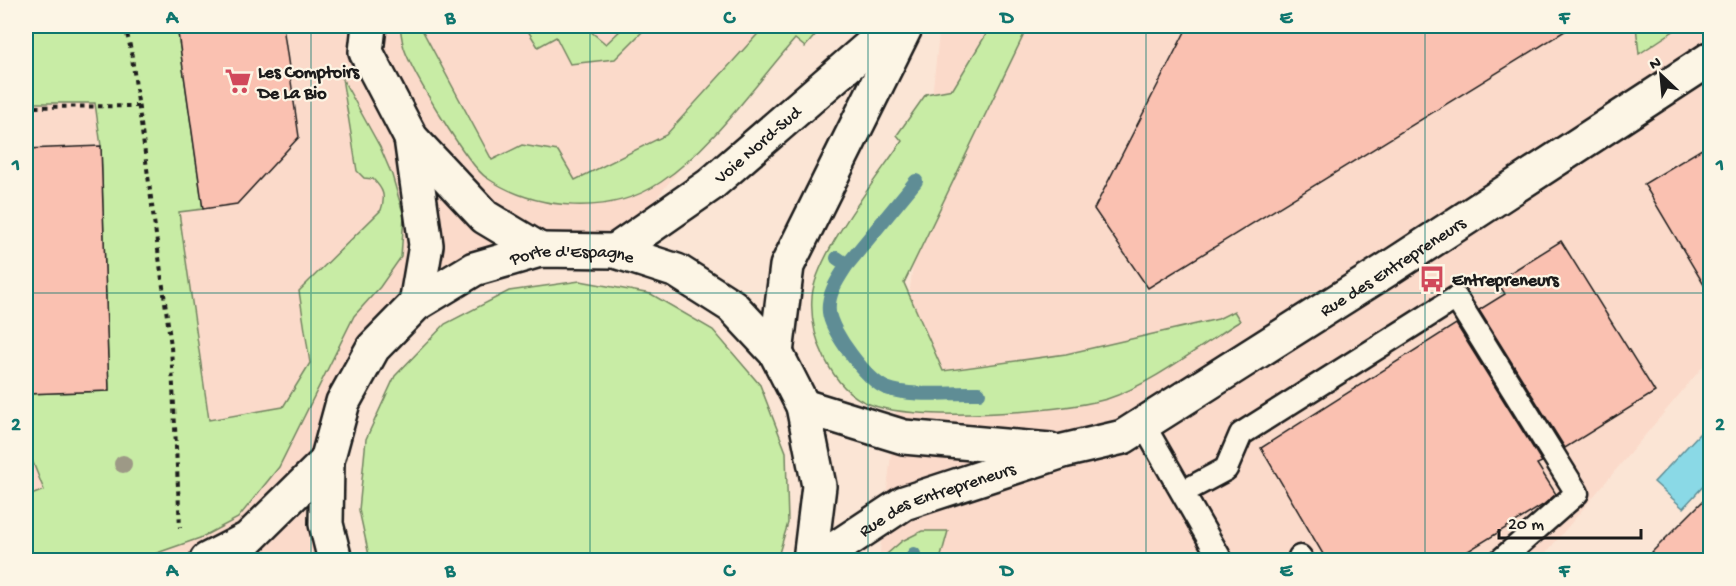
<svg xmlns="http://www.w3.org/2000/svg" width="1736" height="586" viewBox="0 0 1736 586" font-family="'Gochi Hand',sans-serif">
<rect width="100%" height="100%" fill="#fbe5d5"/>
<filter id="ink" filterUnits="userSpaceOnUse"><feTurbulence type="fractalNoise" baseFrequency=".0167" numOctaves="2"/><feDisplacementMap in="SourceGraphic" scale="12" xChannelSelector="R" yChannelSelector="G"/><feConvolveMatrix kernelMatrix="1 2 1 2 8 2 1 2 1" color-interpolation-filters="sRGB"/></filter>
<g filter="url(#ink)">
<!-- built -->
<path fill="#fbdaca" d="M 91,26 L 792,26 L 615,251 L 474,268 L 343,402 L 335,560 L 26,560 L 26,89 Z
M 940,26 L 1710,26 L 1710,358 L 1540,560 L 879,560 Z"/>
<!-- green -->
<path fill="#c8eca5" stroke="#728460" stroke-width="1.5" d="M 26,26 L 177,26 L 203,209 L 179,212 L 209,420 L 283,407 L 310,363 L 299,291 L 381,210 C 386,196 383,189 373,179 L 364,178 L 357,171 L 342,78 L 380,147 L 392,175 L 404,216 L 401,257 L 380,287 L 354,316 L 279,467 L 238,518 L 200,538 L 137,560 L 26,560 L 26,497 L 44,490 L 26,445 L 26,394 L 109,391 L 101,146 L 95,103 L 26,103 Z
M 400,26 L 420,26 L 492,160 L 522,145 L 558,151 L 575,180 L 666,135 L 765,26 L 823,26 L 805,47 L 795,39 C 754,86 712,148 661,182 C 611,216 536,211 487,178 C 468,166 412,72 404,48 C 402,41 401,33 400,26 Z
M 525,26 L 584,26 L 606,44 L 625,26 L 648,26 L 615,59 L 570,64 L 556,37 L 538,47 Z
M 991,26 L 1028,26 L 904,283 L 943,371 L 1066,354 L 1218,319 L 1234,311 L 1240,321 C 1202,345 1149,386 1107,399 C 1058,413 915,422 869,404 C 831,389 809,335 812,297 C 815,256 877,178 902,141 L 897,135 L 926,94 L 953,89 Z
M 1636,26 L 1681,26 L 1639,54 Z
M 580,281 L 651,294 L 713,330 L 760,385 L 786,452 L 788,523 L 777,560 L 370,560 L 359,510 L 366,439 L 395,376 L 445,324 L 509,291 Z
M 922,531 L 948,531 L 940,560 L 880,560 L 902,541 Z"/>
<!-- water -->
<path fill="#8ad9e6" stroke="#5e8d95" stroke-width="1.5" d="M 1700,433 L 1710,443 L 1710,479 L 1683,508 L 1654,482 Z"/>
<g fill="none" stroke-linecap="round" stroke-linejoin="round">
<!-- stream -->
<path stroke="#5e8d95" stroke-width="14" d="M 837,258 L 847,265 L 916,181
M 847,265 C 838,279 827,294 829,312 C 831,332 867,380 886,388 C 914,398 950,392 979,393
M 911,560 L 914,554"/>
</g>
<!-- building -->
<path fill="#fac1b1" stroke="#1c1c1c" stroke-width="1.5" d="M 177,26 L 283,26 L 299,137 L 237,204 L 203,209 Z
M 1188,26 L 1573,26 L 1148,288 L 1094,209 Z
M 1710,144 L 1710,295 L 1644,184 Z
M 101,146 L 109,391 L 26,394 L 26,149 Z
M 1561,241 L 1655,392 L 1565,448 L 1479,310 L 1505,294 L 1497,281 Z
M 1456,324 L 1542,462 L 1537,464 L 1556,494 L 1543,505 L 1452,561 L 1327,561 L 1261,448 Z
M 1710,494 L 1710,561 L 1643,561 Z"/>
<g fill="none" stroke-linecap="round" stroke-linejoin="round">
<!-- lane casing -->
<g stroke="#1c1c1c" stroke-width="27">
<path id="lane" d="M 1143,424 L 1221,560
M 1183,492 L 1226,469 L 1241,434 L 1456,298 L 1577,493 L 1501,560
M 1300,557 L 1302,560"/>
</g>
<!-- street casing -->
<g stroke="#1c1c1c" stroke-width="38">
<g id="street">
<path d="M 369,26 L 366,52 L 411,138 L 485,217 L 540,250"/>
<path d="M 411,138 L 426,245 L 416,304"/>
<path d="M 803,406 L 904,437 L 1050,450"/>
<path id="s1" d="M 818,560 L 904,503 L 1063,451 L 1123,437 L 1388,269 L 1710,59"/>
</g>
</g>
<!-- secondary casing -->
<g stroke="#1c1c1c" stroke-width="38">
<path id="secondary" d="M 207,560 L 248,539 L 327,461"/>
</g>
<!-- primary casing -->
<g stroke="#1c1c1c" stroke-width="38">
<g id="primary">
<path id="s2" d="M 615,251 L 710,185 L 893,26"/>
<path d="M 776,353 L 787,266 L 906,26"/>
<path id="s3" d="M 335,560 L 326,524 L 327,461 L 343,402 L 373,348 L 416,304 L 474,269 L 540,250 L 615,251 L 677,271 L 732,306 L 776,353 L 803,406 L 819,486 L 810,560"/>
</g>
</g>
<!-- path -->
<path stroke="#1c1c1c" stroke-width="4" stroke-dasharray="4.5 4.5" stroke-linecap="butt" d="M 125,26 L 131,50 L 171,346 L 180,528
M 26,107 L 138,106"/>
<!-- lane -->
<use href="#lane" stroke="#fcf5e5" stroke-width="22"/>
<!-- street -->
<use href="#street" stroke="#fcf5e5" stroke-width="33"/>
<!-- secondary -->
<use href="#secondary" stroke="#fcf5e5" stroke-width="33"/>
<!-- primary -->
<use href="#primary" stroke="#fcf5e5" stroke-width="33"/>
</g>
<!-- trees -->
<circle fill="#9d9986" cx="123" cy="464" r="9"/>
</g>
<!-- grid -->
<path fill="none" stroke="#0f766e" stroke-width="1.5" stroke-opacity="0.55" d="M 311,26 L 311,560M 590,26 L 590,560M 868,26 L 868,560M 1146,26 L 1146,560M 1425,26 L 1425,560M 26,293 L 1710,293"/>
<!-- icons -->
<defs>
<g id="supermarket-bare" transform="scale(2.07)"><path d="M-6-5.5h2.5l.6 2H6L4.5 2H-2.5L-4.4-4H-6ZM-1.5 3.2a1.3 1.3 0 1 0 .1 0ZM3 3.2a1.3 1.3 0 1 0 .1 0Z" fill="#d1495b" stroke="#fcf5e5" stroke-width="2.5" paint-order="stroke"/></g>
<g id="bus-bare" transform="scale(2.07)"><path d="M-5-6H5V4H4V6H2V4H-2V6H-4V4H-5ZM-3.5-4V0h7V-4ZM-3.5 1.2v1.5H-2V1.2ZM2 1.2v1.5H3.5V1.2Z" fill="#d1495b" stroke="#fcf5e5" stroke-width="2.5" paint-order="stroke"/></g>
</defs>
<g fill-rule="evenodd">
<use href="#supermarket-bare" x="238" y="81"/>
<use href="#bus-bare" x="1432" y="279"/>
</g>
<g text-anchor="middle" stroke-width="4.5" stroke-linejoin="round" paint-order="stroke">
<!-- poi labels -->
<g font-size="18" font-weight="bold" fill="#1c1c1c" stroke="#fcf5e5" text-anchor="start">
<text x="258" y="77">Les Comptoirs<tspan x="258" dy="21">De La Bio</tspan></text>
<text x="1452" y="285">Entrepreneurs</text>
</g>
<!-- street labels -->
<g font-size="18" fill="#1c1c1c" stroke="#fcf5e5">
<text dy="6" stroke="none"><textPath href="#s2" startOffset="178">Voie Nord-Sud</textPath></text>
<text dy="6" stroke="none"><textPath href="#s3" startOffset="453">Porte d'Espagne</textPath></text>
<text dy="6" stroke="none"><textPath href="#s1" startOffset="651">Rue des Entrepreneurs</textPath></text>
<text dy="6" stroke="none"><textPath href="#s1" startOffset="135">Rue des Entrepreneurs</textPath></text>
</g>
</g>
<!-- margin -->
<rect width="1736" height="586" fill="none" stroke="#fcf5e5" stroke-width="66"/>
<!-- north arrow -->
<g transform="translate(1661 75) rotate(334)" stroke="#fcf5e5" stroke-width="4.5" paint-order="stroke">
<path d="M0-4.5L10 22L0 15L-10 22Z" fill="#1c1c1c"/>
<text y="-9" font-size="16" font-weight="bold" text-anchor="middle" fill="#1c1c1c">N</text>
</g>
<!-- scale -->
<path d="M1499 529v9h142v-9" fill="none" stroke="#1c1c1c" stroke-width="3"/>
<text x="1508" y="529" font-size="18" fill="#1c1c1c" stroke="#fcf5e5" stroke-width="4.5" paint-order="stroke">20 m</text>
<rect x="33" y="33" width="1670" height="520" fill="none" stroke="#0f766e" stroke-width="2"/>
<g font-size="20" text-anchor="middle" font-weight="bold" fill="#0f766e">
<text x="172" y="23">A</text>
<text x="450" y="23">B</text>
<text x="729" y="23">C</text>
<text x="1007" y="23">D</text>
<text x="1286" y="23">E</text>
<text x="1564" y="23">F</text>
<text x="16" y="170">1</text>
<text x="1720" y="170">1</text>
<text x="16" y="430">2</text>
<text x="1720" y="430">2</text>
<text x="172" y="576">A</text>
<text x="450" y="576">B</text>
<text x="729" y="576">C</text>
<text x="1007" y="576">D</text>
<text x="1286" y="576">E</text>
<text x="1564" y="576">F</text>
</g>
</svg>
